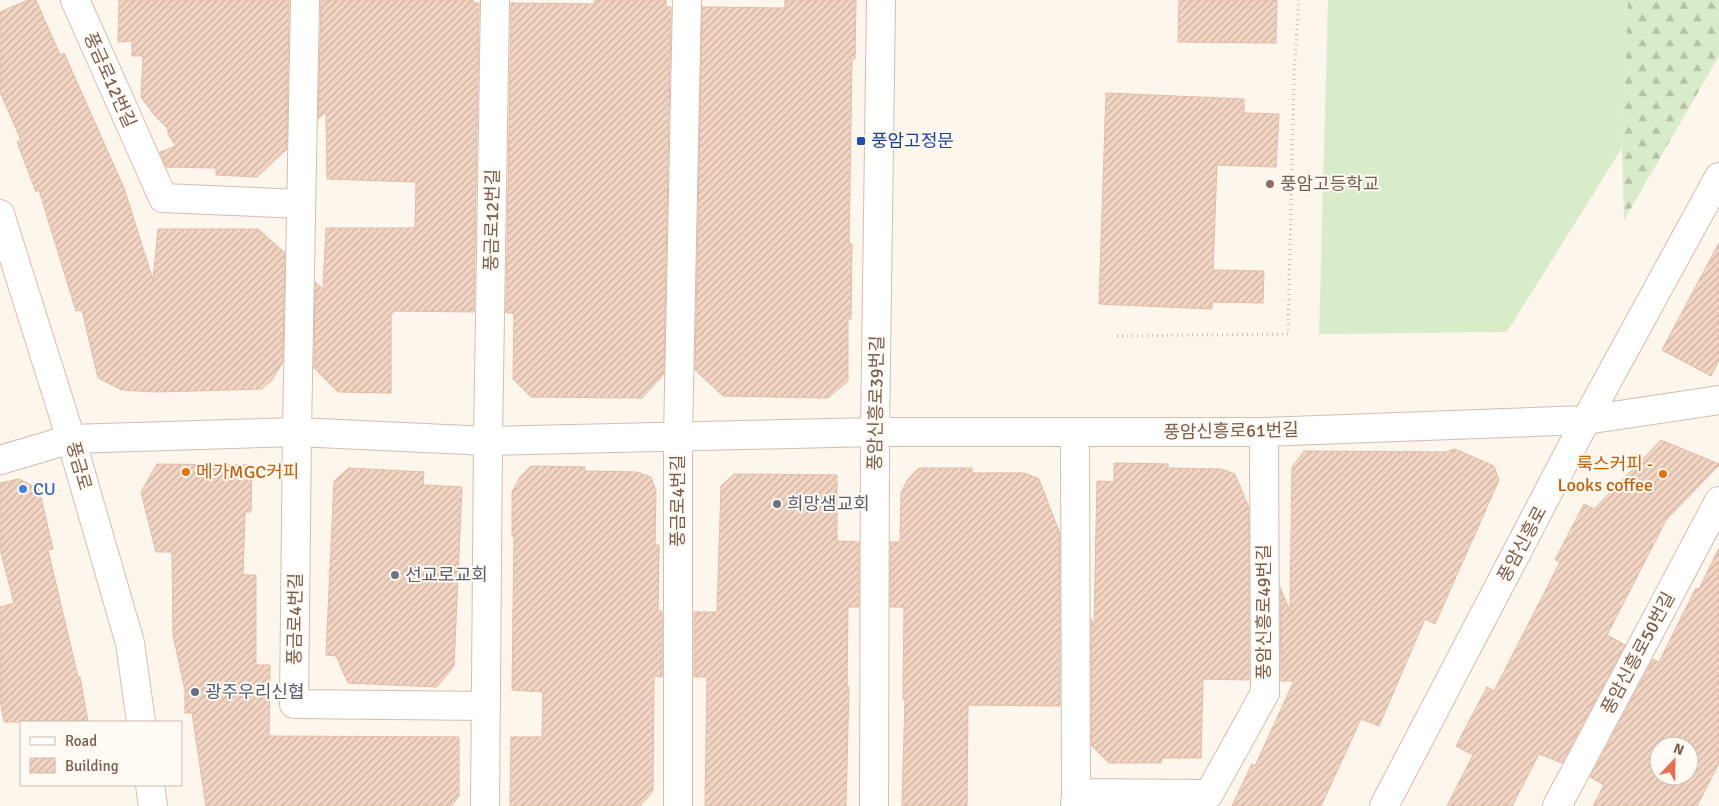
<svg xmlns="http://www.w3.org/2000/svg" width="1719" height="806" viewBox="0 0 1719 806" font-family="Signika,'Noto Sans KR',sans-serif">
<defs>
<pattern id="forest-firs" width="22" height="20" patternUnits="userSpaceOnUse" patternTransform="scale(1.25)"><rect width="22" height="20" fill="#d8ecc9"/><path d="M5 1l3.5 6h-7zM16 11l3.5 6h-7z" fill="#b4c2a5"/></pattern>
<pattern id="building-hatch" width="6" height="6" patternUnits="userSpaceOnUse" patternTransform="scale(1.25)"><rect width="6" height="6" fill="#f3d5c3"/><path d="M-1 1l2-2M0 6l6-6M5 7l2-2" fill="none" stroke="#cab0a1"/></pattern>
</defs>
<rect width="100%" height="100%" fill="#fdf6ec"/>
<!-- forest -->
<path fill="url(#forest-firs)" d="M 1628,0 L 1719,0 L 1719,56 L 1624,220 L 1622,148 Z"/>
<!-- pitch -->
<path fill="#d8ecc9" d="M 1328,0 L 1628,0 L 1622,148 L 1507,332 L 1319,334 Z"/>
<!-- building -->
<path fill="url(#building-hatch)" stroke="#e6bba3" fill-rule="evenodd" d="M 28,0 L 36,0 L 60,55 L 64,53 L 124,188 L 153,280 L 158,229 L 258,229 L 285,253 L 283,362 L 272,380 L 262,389 L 156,392 L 122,390 L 98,378 L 82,310 L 76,311 L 39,190 L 36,192 L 17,142 L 21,140 L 0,92 L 0,12 Z
M 119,0 L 289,0 L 287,149 L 257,177 L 216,175 L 216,168 L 166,167 L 160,152 L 176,146 L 168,134 L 168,129 L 155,116 L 141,97 L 143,56 L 132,56 L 132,41 L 118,42 Z
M 321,0 L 473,0 L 473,3 L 479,3 L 474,312 L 393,311 L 393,313 L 391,313 L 391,393 L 338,392 L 314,368 L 315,282 L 323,289 L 326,228 L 415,228 L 416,182 L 327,179 L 326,112 L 318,119 Z
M 595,0 L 666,0 L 666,7 L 671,7 L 664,374 L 642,398 L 531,397 L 513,379 L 514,313 L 506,313 L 511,3 L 595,4 Z
M 785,0 L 856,0 L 855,59 L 852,59 L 849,244 L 852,244 L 851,319 L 848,319 L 848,381 L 828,398 L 723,396 L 695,370 L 702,7 L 785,8 Z
M 1179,0 L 1277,0 L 1276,43 L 1178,42 Z
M 1106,93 L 1244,99 L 1244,113 L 1279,114 L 1276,167 L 1217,165 L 1213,270 L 1264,271 L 1263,303 L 1212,302 L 1212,309 L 1099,304 Z
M 1719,243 L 1719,360 L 1711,376 L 1662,350 Z
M 1661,440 L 1719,464 L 1719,465 L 1666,520 L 1607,635 L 1625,645 L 1562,763 L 1539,754 L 1512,806 L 1447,806 L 1473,755 L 1456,746 L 1487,687 L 1494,691 L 1560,562 L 1555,560 L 1584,504 L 1594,509 Z
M 1455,449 L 1494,466 L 1499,480 L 1435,624 L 1425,619 L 1379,726 L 1361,719 L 1321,806 L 1232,806 L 1252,764 L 1255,766 L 1294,681 L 1281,681 L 1280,587 L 1290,611 L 1292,467 L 1304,451 L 1446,452 Z
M 1114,463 L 1168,464 L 1168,468 L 1221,469 L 1235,474 L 1249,508 L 1249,680 L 1203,679 L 1201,758 L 1162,758 L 1161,763 L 1109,763 L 1091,745 L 1091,618 L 1094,627 L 1097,481 L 1114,482 Z
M 157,464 L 252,465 L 251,512 L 245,512 L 243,575 L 256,575 L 256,665 L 270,665 L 269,736 L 459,737 L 459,796 L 451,806 L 206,806 L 192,713 L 185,713 L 185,690 L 173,635 L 172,552 L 156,552 L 141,492 Z
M 531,466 L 585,467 L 584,471 L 637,472 L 651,477 L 656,491 L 655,545 L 659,545 L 658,611 L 662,611 L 662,677 L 654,676 L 653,791 L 640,806 L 510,806 L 511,737 L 542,737 L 543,692 L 512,690 L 514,536 L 512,536 L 512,492 L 520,477 Z
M 349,468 L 424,472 L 423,485 L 462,487 L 454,666 L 437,687 L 348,683 L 336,656 L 326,655 L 334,481 Z
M 919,468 L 972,468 L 972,473 L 1025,473 L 1039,479 L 1060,534 L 1060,706 L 968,705 L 967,806 L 902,806 L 905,699 L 903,699 L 904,607 L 890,607 L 890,542 L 900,542 L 901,493 L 908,479 Z
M 734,474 L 837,475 L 837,541 L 859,542 L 859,607 L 848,607 L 847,687 L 849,687 L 846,806 L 705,806 L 707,677 L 694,677 L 694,612 L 717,612 L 721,486 Z
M 19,479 L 39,489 L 53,549 L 48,550 L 78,677 L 80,677 L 88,722 L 4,722 L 0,699 L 0,607 L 14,603 L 0,549 L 0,483 Z
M 1719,548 L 1719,763 L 1697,806 L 1593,806 L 1604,785 L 1590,777 L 1653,659 L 1659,662 L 1696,588 L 1699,589 ZM 1659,746 L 1689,746 L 1689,776 L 1659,776 Z"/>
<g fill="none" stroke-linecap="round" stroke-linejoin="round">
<!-- minor casing -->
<g stroke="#d1beb0" stroke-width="30">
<path id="minor" d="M 75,0 L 163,198 L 300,204
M 305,0 L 297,432 L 294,704 L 486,706
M 0,214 L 71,439 L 130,643 L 141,722
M 1075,433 L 1076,793
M 0,460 L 71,439 L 297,432 L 488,441 L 875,432 L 1264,432 L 1586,420 L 1719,400
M 150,785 L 153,806
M 485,806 L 488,441 L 495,0
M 678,806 L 678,436 L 687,0
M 874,806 L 875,432 L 881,0
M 1075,806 L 1076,793 L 1209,794 L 1265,693 L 1264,432
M 1384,806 L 1586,420 L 1719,177
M 1557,806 L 1719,501"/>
</g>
<!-- path -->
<path stroke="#d9b8a5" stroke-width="3" stroke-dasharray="1 4" stroke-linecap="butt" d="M 1117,336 L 1288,334 L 1294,76 L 1299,0"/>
<!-- minor -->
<use href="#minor" stroke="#fff" stroke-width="28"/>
</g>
<!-- markers -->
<rect fill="#1a4fb4" stroke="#fffaf3" stroke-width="2" x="856" y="136" width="10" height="10" rx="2.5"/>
<circle fill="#8d6e63" stroke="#fffaf3" stroke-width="2" cx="1270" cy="184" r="5"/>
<g fill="#e8710a" stroke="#fffaf3" stroke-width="2">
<circle cx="186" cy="472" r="5"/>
<circle cx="1663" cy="474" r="5"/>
</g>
<circle fill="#3f7fe0" stroke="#fffaf3" stroke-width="2" cx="23" cy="489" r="5"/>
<g fill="#6b7280" stroke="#fffaf3" stroke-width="2">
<circle cx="777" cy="504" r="5"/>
<circle cx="395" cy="575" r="5"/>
</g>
<circle fill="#5c6f8a" stroke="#fffaf3" stroke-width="2" cx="195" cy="692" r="5"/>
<g text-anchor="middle" stroke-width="4" stroke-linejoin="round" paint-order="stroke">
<!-- street labels -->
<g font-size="18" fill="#7a5c4d" stroke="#fffaf3">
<text transform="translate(110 80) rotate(66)" y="6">풍금로12번길</text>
<text transform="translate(492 220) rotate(-89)" y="6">풍금로12번길</text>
<text transform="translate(876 403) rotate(-89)" y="6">풍암신흥로39번길</text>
<text transform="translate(1231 431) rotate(-1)" y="6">풍암신흥로61번길</text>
<text transform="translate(79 466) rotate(74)" y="6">풍금로</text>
<text transform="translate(678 501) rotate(-90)" y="6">풍금로4번길</text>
<text transform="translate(1522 544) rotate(-62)" y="6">풍암신흥로</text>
<text transform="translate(1264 612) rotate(-90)" y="6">풍암신흥로49번길</text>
<text transform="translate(295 619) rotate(-89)" y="6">풍금로4번길</text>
<text transform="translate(1638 653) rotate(-62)" y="6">풍암신흥로50번길</text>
</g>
<!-- transit labels -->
<g font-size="18" fill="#164399" stroke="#fffaf3" text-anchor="start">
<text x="871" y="147">풍암고정문</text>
</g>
<!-- education labels -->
<g font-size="18" fill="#785e54" stroke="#fffaf3" text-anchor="start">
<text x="1280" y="190">풍암고등학교</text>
</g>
<!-- food labels -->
<g font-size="18" fill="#c56008" stroke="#fffaf3" text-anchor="end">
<text x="1653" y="470">룩스커피 -<tspan x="1653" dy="21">Looks coffee</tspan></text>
<text x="196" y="478" text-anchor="start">메가MGC커피</text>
</g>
<!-- shop labels -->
<g font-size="18" fill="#366cbe" stroke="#fffaf3" text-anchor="start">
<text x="33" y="495">CU</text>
</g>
<!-- worship labels -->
<g font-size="18" fill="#5b616d" stroke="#fffaf3" text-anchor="start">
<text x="787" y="510">희망샘교회</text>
<text x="405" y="581">선교로교회</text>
</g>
<!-- service labels -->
<g font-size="18" fill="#4e5e75" stroke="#fffaf3" text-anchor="start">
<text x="205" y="698">광주우리신협</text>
</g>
</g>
<!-- legend -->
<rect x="20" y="721" width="162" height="65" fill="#fffaf3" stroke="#cabbb1"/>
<rect x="30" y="737" width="25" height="8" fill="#ffffff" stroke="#cabbb1"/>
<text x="65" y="746" font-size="15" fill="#7a5c4d">Road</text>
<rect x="30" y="758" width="25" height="15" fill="url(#building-hatch)" stroke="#cabbb1"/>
<text x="65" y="771" font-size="15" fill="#7a5c4d">Building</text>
<!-- north arrow -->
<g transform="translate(1674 761) rotate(22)"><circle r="24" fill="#fffaf3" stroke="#cabbb1"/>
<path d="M0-4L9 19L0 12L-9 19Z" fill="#e76f51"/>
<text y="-8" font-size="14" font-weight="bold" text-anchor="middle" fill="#7a5c4d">N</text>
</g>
</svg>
